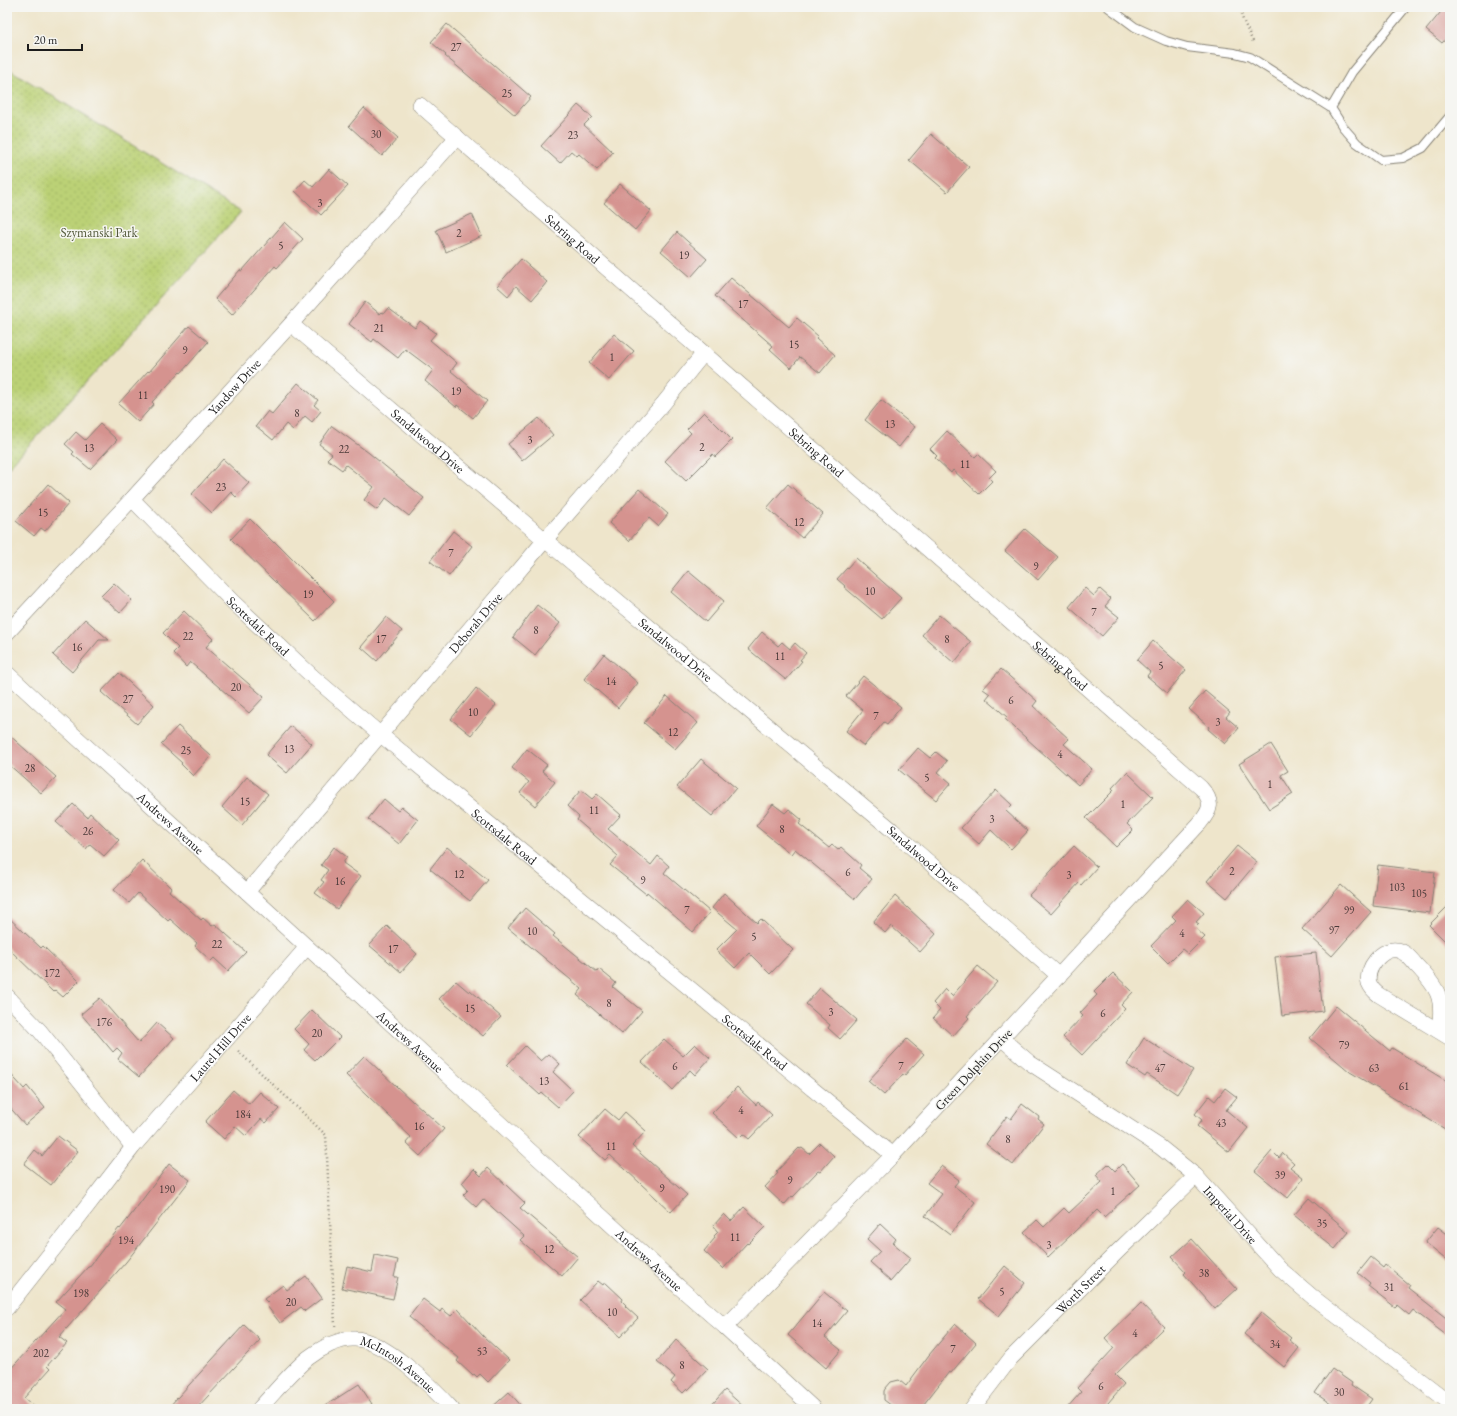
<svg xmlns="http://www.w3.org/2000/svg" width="1457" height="1416" viewBox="0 0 1457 1416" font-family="'EB Garamond',serif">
<defs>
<pattern id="park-dots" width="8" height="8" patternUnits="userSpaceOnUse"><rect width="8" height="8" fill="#bbd176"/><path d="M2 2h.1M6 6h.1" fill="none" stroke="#a0b366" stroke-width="1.8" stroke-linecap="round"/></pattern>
</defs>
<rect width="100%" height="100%" fill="#f6f6f2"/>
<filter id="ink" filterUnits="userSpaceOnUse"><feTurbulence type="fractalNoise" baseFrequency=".025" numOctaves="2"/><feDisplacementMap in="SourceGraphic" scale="8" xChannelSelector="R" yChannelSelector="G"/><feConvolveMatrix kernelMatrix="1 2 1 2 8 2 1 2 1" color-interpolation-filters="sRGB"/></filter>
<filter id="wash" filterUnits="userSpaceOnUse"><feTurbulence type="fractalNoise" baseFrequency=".012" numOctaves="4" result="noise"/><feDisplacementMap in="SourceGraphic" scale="16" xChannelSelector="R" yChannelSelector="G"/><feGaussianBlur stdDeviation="0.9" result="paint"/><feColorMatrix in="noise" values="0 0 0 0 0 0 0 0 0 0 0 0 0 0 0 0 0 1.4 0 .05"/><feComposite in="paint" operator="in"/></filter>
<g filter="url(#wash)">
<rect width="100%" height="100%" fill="#eee5cb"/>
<!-- park -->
<path fill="url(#park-dots)" stroke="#6c7649" d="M 7,68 L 241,212 L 7,469 Z"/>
<g id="blocks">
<!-- building -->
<path fill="#d5938f" d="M 1445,7 L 1450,7 L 1450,34 L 1442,43 L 1426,30 Z
M 447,24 L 531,97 L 515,115 L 445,56 L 446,55 L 431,42 Z
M 578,105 L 592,117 L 584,125 L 613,152 L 597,170 L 579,154 L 577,156 L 571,151 L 560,163 L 541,146 Z
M 364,108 L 398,138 L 382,156 L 349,126 Z
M 931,134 L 969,167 L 947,192 L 909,160 Z
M 329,169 L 348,186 L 321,215 L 295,191 L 305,180 L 313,187 Z
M 620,184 L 651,211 L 635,230 L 604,203 Z
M 472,214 L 482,236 L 446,252 L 436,230 Z
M 285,222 L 303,239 L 277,268 L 275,266 L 232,315 L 215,299 L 240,270 L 242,271 Z
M 677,232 L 707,259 L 691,277 L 661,251 Z
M 521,259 L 547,282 L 532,300 L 516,286 L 508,296 L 497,286 Z
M 731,278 L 789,327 L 797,318 L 818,336 L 816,338 L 835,355 L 820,373 L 800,357 L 791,368 L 770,349 L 773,346 L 715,296 Z
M 365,302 L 380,314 L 382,312 L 384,313 L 388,308 L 415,328 L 420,321 L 436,333 L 430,340 L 457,363 L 451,371 L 487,401 L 473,418 L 457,405 L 456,407 L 425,381 L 433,370 L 405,349 L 398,358 L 374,339 L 372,342 L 349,324 Z
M 189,326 L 208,342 L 181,373 L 180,372 L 152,402 L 154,404 L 138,422 L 118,404 L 148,371 L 149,372 Z
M 614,334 L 634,351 L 609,380 L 589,363 Z
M 298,383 L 318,400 L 314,405 L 321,411 L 312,422 L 305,416 L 293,430 L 286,424 L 273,440 L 256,426 L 268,411 L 272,414 Z
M 881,400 L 915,427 L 899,447 L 865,420 Z
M 704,412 L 732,440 L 715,457 L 713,454 L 686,481 L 665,461 L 691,433 L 687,429 Z
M 539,418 L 553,435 L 522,461 L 508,444 Z
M 100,424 L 117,440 L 90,469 L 72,454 L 74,452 L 65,444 L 76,432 L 85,440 Z
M 332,426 L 369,453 L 424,498 L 409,516 L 386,498 L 377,510 L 364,500 L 374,487 L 346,465 L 342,470 L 327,459 L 332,454 L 319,444 Z
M 947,431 L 975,457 L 978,454 L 996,471 L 989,478 L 992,481 L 979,494 L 953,470 L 951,473 L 935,458 L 937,456 L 930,449 Z
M 223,459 L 249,483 L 236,497 L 231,492 L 212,513 L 192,494 Z
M 48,484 L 69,503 L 45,531 L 41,528 L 34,536 L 16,521 Z
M 788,484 L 823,514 L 802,538 L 767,508 Z
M 639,489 L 668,514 L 658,526 L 649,518 L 629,541 L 609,523 Z
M 250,519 L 274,543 L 275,542 L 334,601 L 315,621 L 231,539 Z
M 1025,529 L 1058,557 L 1038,580 L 1005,551 Z
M 453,531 L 472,546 L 449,576 L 430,561 Z
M 856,558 L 901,598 L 882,619 L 844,587 L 845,586 L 837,579 Z
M 688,571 L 724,601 L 706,622 L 671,592 Z
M 114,583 L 132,600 L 120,613 L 101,596 Z
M 1085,588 L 1094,596 L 1100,589 L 1111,599 L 1105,606 L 1119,617 L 1102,636 L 1069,607 Z
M 537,605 L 560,623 L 535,655 L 513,637 Z
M 184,611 L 213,639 L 206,647 L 264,697 L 249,713 L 190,662 L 186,667 L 173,653 L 178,648 L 163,633 Z
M 939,615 L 971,642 L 954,663 L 922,635 Z
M 386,617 L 402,631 L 377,661 L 361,647 Z
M 85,619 L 109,640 L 99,640 L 72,672 L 53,655 Z
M 762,632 L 778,646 L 782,642 L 790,649 L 795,643 L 806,653 L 800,660 L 802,661 L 786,680 L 748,649 Z
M 1153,641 L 1186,670 L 1167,693 L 1147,676 L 1150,672 L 1137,660 Z
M 604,654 L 638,683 L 618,708 L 584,679 Z
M 1001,669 L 1037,701 L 1033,706 L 1069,739 L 1064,744 L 1092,769 L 1078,785 L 1005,719 L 1007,717 L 986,699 L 990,694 L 983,689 Z
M 119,673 L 154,705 L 137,724 L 101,692 Z
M 863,676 L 901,707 L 887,724 L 884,722 L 864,746 L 846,731 L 863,710 L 846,696 Z
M 476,688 L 496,705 L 471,735 L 451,719 Z
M 1205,691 L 1230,712 L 1226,717 L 1239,728 L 1225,744 L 1208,729 L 1209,727 L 1189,709 Z
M 667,696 L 698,723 L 675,749 L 644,723 Z
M 178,726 L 211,756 L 193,776 L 181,764 L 182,763 L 161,744 Z
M 291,726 L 312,744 L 287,773 L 266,755 Z
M 7,733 L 56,777 L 41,793 L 7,763 Z
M 1271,744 L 1288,771 L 1281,775 L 1293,794 L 1269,809 L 1239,764 Z
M 918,748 L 930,758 L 936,752 L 947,761 L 938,772 L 951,783 L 936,800 L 899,770 Z
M 527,749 L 547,765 L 542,771 L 555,782 L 535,806 L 520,793 L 529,782 L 512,768 Z
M 701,759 L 736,788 L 712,816 L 677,787 Z
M 1127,772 L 1153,797 L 1127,824 L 1133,830 L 1116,847 L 1086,818 L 1114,790 L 1112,788 Z
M 247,777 L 268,794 L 242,825 L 222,807 Z
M 581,790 L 592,799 L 597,794 L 621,815 L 608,829 L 651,865 L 658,856 L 669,866 L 664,873 L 710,912 L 693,932 L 647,892 L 646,894 L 610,865 L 618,856 L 577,820 L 579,817 L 567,806 Z
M 996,790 L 1012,805 L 1006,811 L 1028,831 L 1011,849 L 991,830 L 979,844 L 961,828 Z
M 384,799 L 398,811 L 402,807 L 418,820 L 399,844 L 368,819 Z
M 73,804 L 87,817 L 90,813 L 119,840 L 104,856 L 90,844 L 86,849 L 56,822 Z
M 773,804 L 785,813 L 789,809 L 802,820 L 799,824 L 829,848 L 832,845 L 838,850 L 841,847 L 861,865 L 859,868 L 872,879 L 855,899 L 795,849 L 791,854 L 756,826 Z
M 1074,846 L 1097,867 L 1081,885 L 1079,883 L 1051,914 L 1029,895 Z
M 1237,846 L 1257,862 L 1227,898 L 1207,881 Z
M 334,847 L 347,857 L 343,863 L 361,876 L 337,909 L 315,893 L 324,882 L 321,880 L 328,870 L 321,865 Z
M 447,847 L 488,880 L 470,901 L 430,869 Z
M 142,860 L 171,888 L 169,891 L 201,920 L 203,918 L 212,926 L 215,924 L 246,952 L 228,971 L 214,958 L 211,961 L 195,946 L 197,943 L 170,919 L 168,921 L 138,893 L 129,903 L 114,890 Z
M 1378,865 L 1435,872 L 1430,913 L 1373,906 Z
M 1341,885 L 1371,912 L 1332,956 L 1302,929 Z
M 724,893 L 757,923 L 761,919 L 793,950 L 770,974 L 749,953 L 735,968 L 716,950 L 737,929 L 712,908 Z
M 895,896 L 936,934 L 920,952 L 891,926 L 885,933 L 873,922 Z
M 1188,899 L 1204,913 L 1196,922 L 1199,924 L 1195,928 L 1205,937 L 1188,954 L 1182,949 L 1168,963 L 1151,946 L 1176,920 L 1172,916 Z
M 1450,904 L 1450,946 L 1429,925 Z
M 525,908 L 555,934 L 553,936 L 597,972 L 599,969 L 616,983 L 613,987 L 642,1011 L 622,1034 L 577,995 L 582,989 L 508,928 Z
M 7,916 L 41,948 L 43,946 L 79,981 L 63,997 L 55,990 L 53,992 L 7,947 Z
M 387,926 L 417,954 L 401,972 L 369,945 Z
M 1316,953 L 1323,1011 L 1282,1016 L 1275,957 Z
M 978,966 L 997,982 L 967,1016 L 969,1018 L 953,1036 L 933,1018 L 940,1010 L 933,1003 L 945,989 L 952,996 Z
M 1113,973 L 1133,992 L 1121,1005 L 1125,1009 L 1082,1055 L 1063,1037 L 1083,1016 L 1080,1013 L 1097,995 L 1094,992 Z
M 456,981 L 469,992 L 470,990 L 501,1017 L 483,1036 L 439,999 Z
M 820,988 L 857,1020 L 840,1039 L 828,1028 L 830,1025 L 806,1004 Z
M 100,998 L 139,1043 L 157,1023 L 174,1038 L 139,1077 L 118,1059 L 122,1053 L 117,1048 L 113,1052 L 81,1014 Z
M 1336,1006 L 1390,1051 L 1392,1048 L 1450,1083 L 1450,1132 L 1350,1072 L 1310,1038 Z
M 312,1010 L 340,1037 L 321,1056 L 320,1055 L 315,1060 L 304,1050 L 309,1044 L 294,1029 Z
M 1144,1038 L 1193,1070 L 1177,1094 L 1147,1074 L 1145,1077 L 1127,1065 Z
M 664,1039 L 683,1056 L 695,1044 L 710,1058 L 695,1075 L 690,1070 L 672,1090 L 642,1062 Z
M 907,1039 L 924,1054 L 904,1076 L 903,1074 L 884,1095 L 868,1081 Z
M 525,1046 L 541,1061 L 549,1054 L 560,1064 L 553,1072 L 573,1091 L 558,1107 L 542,1093 L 540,1095 L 507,1065 Z
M 364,1056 L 413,1102 L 413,1101 L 444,1129 L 420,1156 L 406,1143 L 411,1137 L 346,1075 Z
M 7,1070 L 24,1089 L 27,1086 L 45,1108 L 25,1125 L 7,1104 Z
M 737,1087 L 756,1105 L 758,1102 L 772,1115 L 749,1139 L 743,1134 L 739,1138 L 712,1113 Z
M 1225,1088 L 1237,1097 L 1226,1110 L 1248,1128 L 1229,1152 L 1197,1126 L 1202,1120 L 1195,1114 L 1209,1096 L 1215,1101 Z
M 233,1090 L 249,1104 L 260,1092 L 279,1109 L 266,1123 L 261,1119 L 246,1136 L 235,1126 L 224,1139 L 205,1122 Z
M 1022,1104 L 1039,1117 L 1038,1119 L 1044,1124 L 1013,1165 L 986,1144 L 1007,1116 L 1011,1119 Z
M 605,1109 L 618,1120 L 625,1112 L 646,1131 L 632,1146 L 687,1195 L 671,1212 L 610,1155 L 605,1160 L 579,1137 Z
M 58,1136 L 78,1151 L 51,1185 L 24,1164 L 35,1150 L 42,1156 Z
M 820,1143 L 834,1156 L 820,1172 L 818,1171 L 793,1197 L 792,1196 L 784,1205 L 765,1187 L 778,1173 L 776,1172 L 799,1148 L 800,1149 L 802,1148 L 809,1154 Z
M 1272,1151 L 1279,1158 L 1283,1153 L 1294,1163 L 1290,1167 L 1304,1178 L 1288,1198 L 1255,1171 Z
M 169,1164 L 190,1180 L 126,1262 L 59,1337 L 67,1343 L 47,1366 L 50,1369 L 24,1398 L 37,1409 L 7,1409 L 7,1373 L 65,1309 L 56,1302 L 88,1267 L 89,1267 L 119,1228 L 120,1229 L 131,1215 Z
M 1108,1164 L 1115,1171 L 1122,1164 L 1140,1185 L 1104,1217 L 1097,1210 L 1048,1257 L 1024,1232 L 1037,1220 L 1044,1227 L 1064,1208 L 1069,1213 L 1102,1182 L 1096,1175 Z
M 941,1166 L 959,1180 L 954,1186 L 975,1202 L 950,1235 L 925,1216 L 942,1194 L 927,1183 Z
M 488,1168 L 525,1203 L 520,1208 L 578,1257 L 562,1276 L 520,1240 L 524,1236 L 483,1199 L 476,1207 L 463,1195 L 468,1190 L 462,1183 L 474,1169 L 481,1176 Z
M 1309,1198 L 1349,1232 L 1335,1249 L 1294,1215 Z
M 744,1207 L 765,1227 L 748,1244 L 747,1243 L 723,1269 L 704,1251 L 715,1238 L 714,1236 L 718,1232 L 713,1226 L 724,1214 L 731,1221 Z
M 880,1224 L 896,1239 L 893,1243 L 911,1258 L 891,1281 L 870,1262 L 880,1251 L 867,1239 Z
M 1438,1227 L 1450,1236 L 1450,1263 L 1425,1243 Z
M 1192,1239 L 1237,1289 L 1215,1309 L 1184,1274 L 1186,1272 L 1172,1257 Z
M 375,1255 L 398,1260 L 394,1277 L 398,1277 L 393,1299 L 342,1288 L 347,1266 L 372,1272 Z
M 1371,1257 L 1383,1267 L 1385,1264 L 1410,1285 L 1408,1288 L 1450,1321 L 1450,1338 L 1413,1310 L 1409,1315 L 1397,1305 L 1395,1307 L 1368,1286 L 1370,1283 L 1358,1273 Z
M 1005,1266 L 1025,1283 L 999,1316 L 978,1299 Z
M 306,1276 L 322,1298 L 305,1311 L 301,1307 L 280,1323 L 267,1306 L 269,1304 L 264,1299 L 283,1285 L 287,1290 Z
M 598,1281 L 603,1285 L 605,1282 L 623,1299 L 622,1301 L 626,1305 L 625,1306 L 638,1318 L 620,1337 L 580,1300 Z
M 824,1292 L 847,1311 L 825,1337 L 841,1350 L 826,1368 L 788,1335 Z
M 423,1299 L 440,1312 L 442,1309 L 451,1316 L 458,1309 L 484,1337 L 509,1360 L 488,1382 L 480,1374 L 477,1377 L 474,1374 L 473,1376 L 457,1361 L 459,1358 L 409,1317 Z
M 1141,1303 L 1164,1327 L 1115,1375 L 1124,1384 L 1103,1409 L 1066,1409 L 1081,1392 L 1077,1388 L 1114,1348 L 1105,1338 Z
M 1261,1313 L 1291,1338 L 1289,1340 L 1299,1348 L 1284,1367 L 1244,1334 Z
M 955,1324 L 976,1343 L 951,1373 L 949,1372 L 920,1409 L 896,1409 L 884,1400 L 884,1391 L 885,1389 L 891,1382 L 899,1380 L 906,1386 L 929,1355 Z
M 244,1325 L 260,1340 L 196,1409 L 167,1409 Z
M 676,1340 L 708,1369 L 688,1390 L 687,1389 L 683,1393 L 671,1382 L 675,1377 L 657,1362 Z
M 1332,1369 L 1352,1383 L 1351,1385 L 1372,1399 L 1365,1409 L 1338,1409 L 1315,1393 Z
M 359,1384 L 372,1404 L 364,1409 L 320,1409 Z
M 725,1390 L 746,1409 L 708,1409 Z
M 509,1392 L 524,1409 L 490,1409 Z"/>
</g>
</g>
<g filter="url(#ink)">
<use href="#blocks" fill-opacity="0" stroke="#858074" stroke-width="1"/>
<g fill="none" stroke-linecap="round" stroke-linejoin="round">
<!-- lane casing -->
<g stroke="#858074" stroke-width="10">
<path id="lane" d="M 1108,7 L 1135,27 L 1166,41 L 1187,47 L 1235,53 L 1250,57 L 1331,108
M 1406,7 L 1352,72 L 1331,108 L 1343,127 L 1357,143 L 1381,160 L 1403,158 L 1423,148 L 1450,116"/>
</g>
<!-- street casing -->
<g stroke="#858074" stroke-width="16">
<g id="street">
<path id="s1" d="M 420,105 L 1201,788 C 1214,802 1211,810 1199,824 L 893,1155 L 725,1327"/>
<path id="s2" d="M 291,324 L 545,540 L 892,830 L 1059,976"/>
<path id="s3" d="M 132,499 L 233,602 L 312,676 L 381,735 L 893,1155"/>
<path id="s4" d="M 7,633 L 132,499 L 291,324 L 457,137"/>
<path id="s5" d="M 7,673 L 64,726 L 247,892 L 678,1286 L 725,1327 L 814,1409"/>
<path id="s6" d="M 247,892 L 545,540 L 663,404 L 704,353"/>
<path d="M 7,996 L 40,1031 L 133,1147"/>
<path d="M 1439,1031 C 1444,998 1439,989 1416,965 C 1411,959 1405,951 1397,950 C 1382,947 1365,969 1369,983 C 1371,988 1375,992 1379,995 L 1450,1038"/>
<path id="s7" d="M 1001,1038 L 1030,1063 L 1160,1147 L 1196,1176 L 1280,1269 L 1315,1299 L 1450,1403"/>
<path id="s8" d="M 7,1308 L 75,1222 L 133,1147 L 307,947"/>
<path id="s9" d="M 259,1409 C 275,1392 290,1373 308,1358 C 320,1349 339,1338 355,1339 C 385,1340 432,1387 452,1409"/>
<path id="s10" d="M 972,1409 L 1011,1358 L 1118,1251 L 1196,1176"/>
</g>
</g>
<!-- path -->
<path stroke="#858074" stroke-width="2.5" stroke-dasharray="1 3" stroke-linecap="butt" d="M 1239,7 L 1243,20 L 1254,44
M 238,1051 L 326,1135 L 335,1326"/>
<!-- lane -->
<use href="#lane" stroke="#fff" stroke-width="8"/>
<!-- street -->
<use href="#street" stroke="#fff" stroke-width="15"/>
</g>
</g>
<g text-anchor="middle" stroke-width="3" stroke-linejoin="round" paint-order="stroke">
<!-- number labels -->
<g font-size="11" fill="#4a3a39">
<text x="456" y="51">27</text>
<text x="507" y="97">25</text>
<text x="376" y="138">30</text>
<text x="573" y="139">23</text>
<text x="320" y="207">3</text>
<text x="459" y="237">2</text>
<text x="281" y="249">5</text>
<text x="684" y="259">19</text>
<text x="743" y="308">17</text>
<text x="379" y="332">21</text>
<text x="794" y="348">15</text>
<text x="185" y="354">9</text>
<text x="612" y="361">1</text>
<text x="456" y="395">19</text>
<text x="143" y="399">11</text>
<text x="297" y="417">8</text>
<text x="890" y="428">13</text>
<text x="530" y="444">3</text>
<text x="702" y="451">2</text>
<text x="89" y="452">13</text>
<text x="344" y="453">22</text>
<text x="965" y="468">11</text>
<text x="221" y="491">23</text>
<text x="43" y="516">15</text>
<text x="799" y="526">12</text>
<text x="451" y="557">7</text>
<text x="1036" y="570">9</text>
<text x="870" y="595">10</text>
<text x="308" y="598">19</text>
<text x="1094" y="616">7</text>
<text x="536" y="634">8</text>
<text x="188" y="640">22</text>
<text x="381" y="643">17</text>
<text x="947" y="643">8</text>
<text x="77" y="651">16</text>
<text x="780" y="660">11</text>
<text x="1161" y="669">5</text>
<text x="611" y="685">14</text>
<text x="236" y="691">20</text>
<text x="128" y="703">27</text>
<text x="1011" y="704">6</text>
<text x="473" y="716">10</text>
<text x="876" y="720">7</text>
<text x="1218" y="726">3</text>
<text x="673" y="736">12</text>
<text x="289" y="753">13</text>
<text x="186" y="754">25</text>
<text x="1060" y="758">4</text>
<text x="30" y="772">28</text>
<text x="927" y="781">5</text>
<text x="1270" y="788">1</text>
<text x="245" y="805">15</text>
<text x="1123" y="808">1</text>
<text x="594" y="814">11</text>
<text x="992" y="823">3</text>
<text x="782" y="833">8</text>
<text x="88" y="835">26</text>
<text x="1232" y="875">2</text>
<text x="848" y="876">6</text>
<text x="459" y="878">12</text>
<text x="1069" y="879">3</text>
<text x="643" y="884">9</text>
<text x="340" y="885">16</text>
<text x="1397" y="891">103</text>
<text x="1419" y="897">105</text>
<text x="687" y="914">7</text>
<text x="1349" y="914">99</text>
<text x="1334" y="934">97</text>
<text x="532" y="935">10</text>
<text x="1182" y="937">4</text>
<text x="754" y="940">5</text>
<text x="217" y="948">22</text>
<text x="393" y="953">17</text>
<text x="52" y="977">172</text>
<text x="609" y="1007">8</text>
<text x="470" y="1012">15</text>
<text x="831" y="1016">3</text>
<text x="1103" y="1017">6</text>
<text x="104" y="1026">176</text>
<text x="317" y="1037">20</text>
<text x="1344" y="1049">79</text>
<text x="675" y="1070">6</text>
<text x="901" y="1070">7</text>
<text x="1160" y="1072">47</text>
<text x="1374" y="1072">63</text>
<text x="544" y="1085">13</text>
<text x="1404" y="1090">61</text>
<text x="741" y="1114">4</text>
<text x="243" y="1118">184</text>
<text x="1221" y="1127">43</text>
<text x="419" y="1130">16</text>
<text x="1008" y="1143">8</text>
<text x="611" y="1150">11</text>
<text x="1280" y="1179">39</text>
<text x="790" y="1184">9</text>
<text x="662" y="1192">9</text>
<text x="167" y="1193">190</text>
<text x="1113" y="1195">1</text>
<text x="1322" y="1227">35</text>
<text x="735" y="1241">11</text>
<text x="126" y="1244">194</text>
<text x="1049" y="1249">3</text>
<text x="549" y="1253">12</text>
<text x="1204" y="1277">38</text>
<text x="1389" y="1291">31</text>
<text x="1002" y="1295">5</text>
<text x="81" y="1297">198</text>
<text x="291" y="1306">20</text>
<text x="612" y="1316">10</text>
<text x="817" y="1327">14</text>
<text x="1135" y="1337">4</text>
<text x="1275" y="1348">34</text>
<text x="953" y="1353">7</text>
<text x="482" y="1355">53</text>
<text x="41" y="1357">202</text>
<text x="682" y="1369">8</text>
<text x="1101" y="1390">6</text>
<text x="1339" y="1396">30</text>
</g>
<!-- park labels -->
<g font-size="13" fill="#545b3c" stroke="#f6f6f2">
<text x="99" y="237">Szymanski Park</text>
</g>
<!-- street labels -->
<g font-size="13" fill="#1c1c1c" stroke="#f6f6f2">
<text dy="5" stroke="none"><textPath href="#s1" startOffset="203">Sebring Road</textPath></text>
<text dy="5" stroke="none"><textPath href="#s4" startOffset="335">Yandow Drive</textPath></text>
<text dy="5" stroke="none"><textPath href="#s2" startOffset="180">Sandalwood Drive</textPath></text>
<text dy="5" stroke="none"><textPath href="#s1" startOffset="527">Sebring Road</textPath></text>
<text dy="5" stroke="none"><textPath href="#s6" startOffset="353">Deborah Drive</textPath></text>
<text dy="5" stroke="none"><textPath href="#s3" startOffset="179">Scottsdale Road</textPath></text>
<text dy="5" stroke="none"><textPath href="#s2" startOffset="504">Sandalwood Drive</textPath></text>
<text dy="5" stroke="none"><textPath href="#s1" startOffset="851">Sebring Road</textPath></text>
<text dy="5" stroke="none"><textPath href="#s5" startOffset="222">Andrews Avenue</textPath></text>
<text dy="5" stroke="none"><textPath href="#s3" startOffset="503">Scottsdale Road</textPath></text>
<text dy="5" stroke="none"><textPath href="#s2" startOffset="828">Sandalwood Drive</textPath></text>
<text dy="5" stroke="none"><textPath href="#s5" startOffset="546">Andrews Avenue</textPath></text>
<text dy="5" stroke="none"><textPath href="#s3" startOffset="827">Scottsdale Road</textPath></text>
<text dy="5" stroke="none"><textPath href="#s8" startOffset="337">Laurel Hill Drive</textPath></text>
<text transform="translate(973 1069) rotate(-47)" y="5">Green Dolphin Drive</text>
<text dy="5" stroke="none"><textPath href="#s7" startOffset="291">Imperial Drive</textPath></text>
<text dy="5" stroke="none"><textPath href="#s5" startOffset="870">Andrews Avenue</textPath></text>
<text dy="5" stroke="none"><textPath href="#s10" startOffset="162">Worth Street</textPath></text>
<text dy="5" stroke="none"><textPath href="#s9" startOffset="173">McIntosh Avenue</textPath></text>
</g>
</g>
<!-- margin -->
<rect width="1457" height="1416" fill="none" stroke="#f6f6f2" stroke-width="24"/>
<!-- scale -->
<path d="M28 44v6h54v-6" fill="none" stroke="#1c1c1c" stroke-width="2"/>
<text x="34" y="44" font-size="12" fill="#1c1c1c" stroke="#f6f6f2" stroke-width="3" paint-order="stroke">20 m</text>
</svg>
